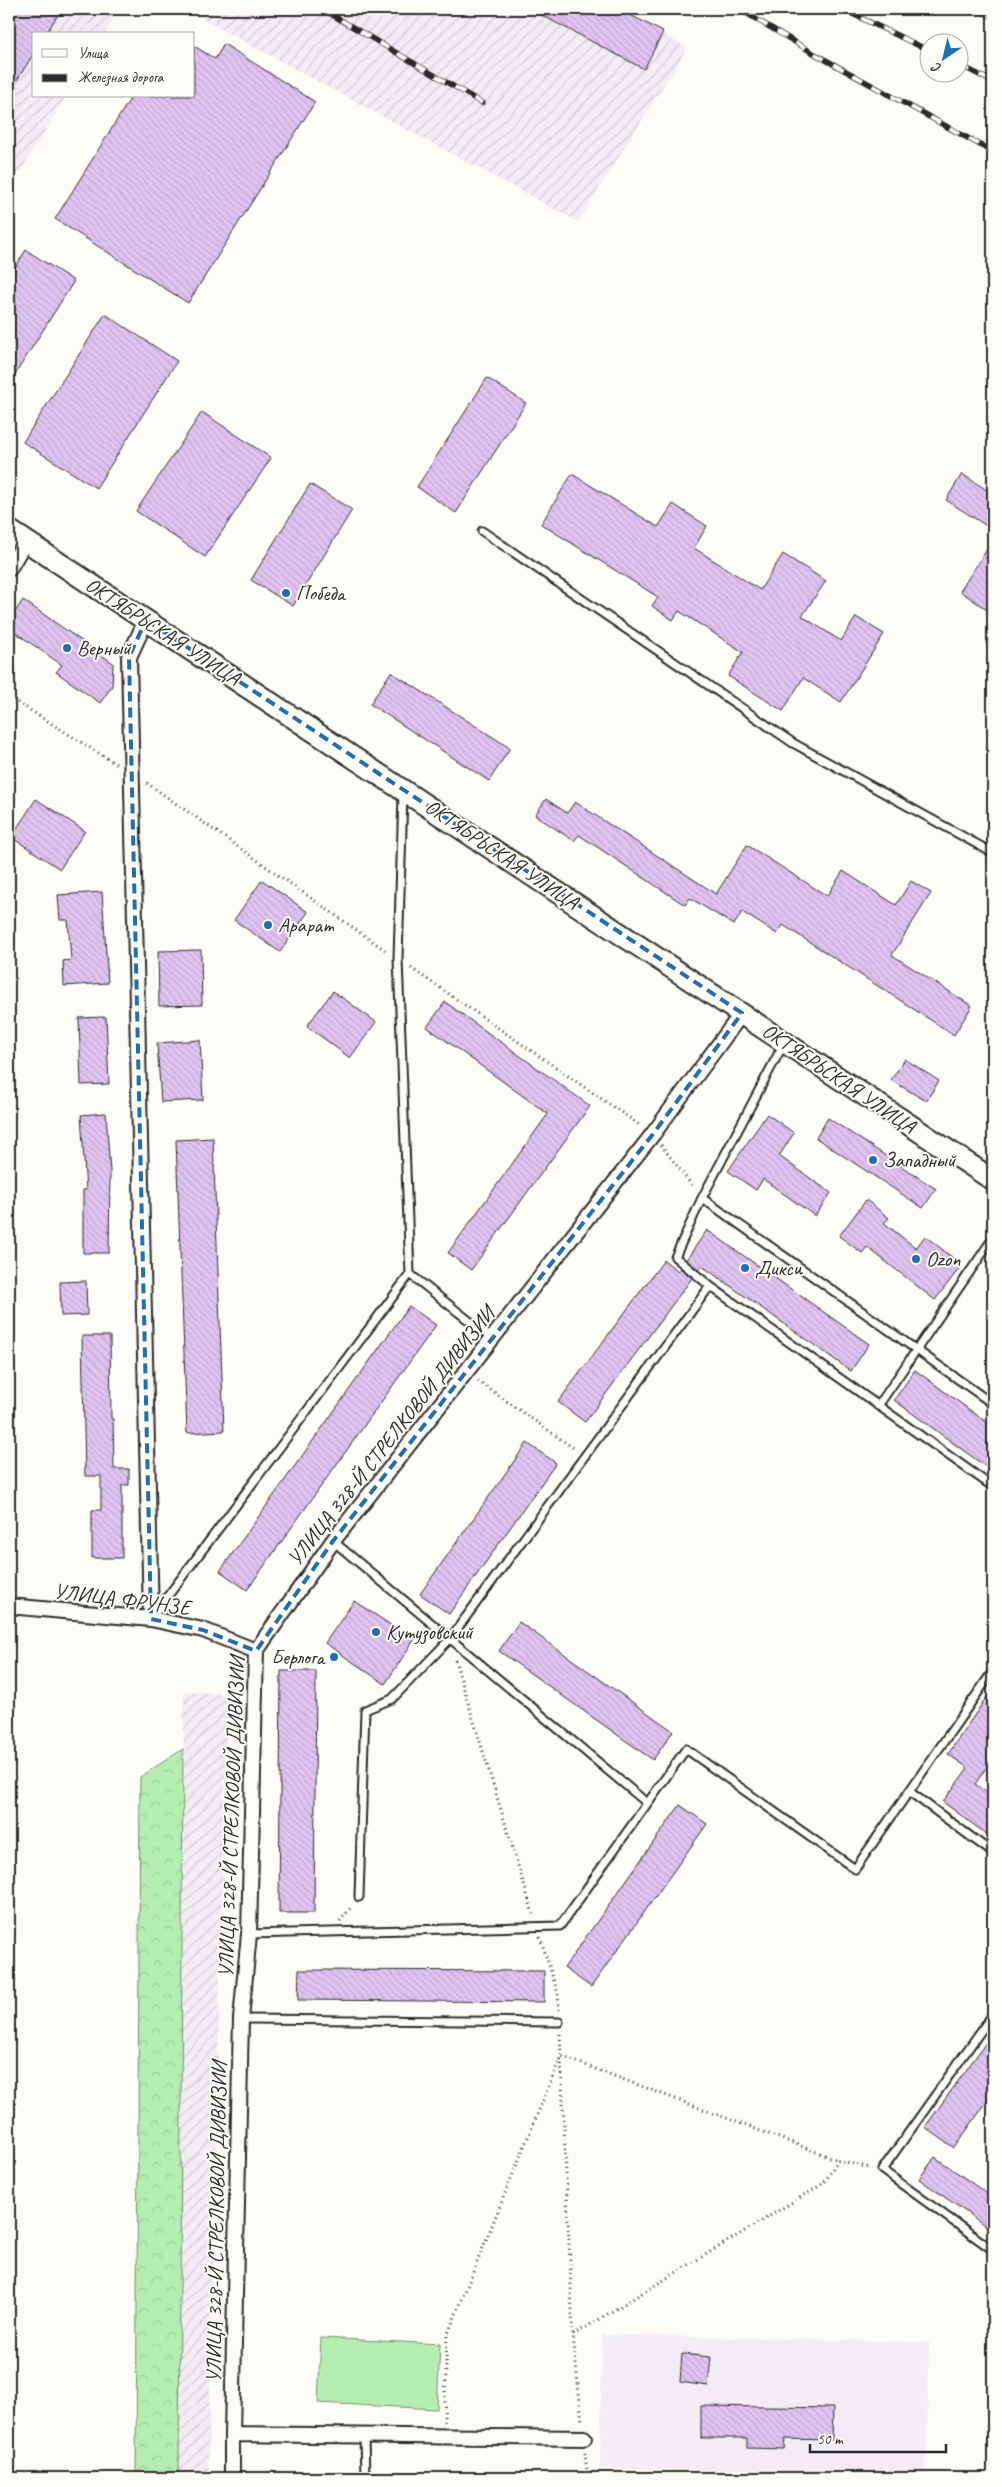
<svg xmlns="http://www.w3.org/2000/svg" width="1002" height="2487" viewBox="0 0 1002 2487" font-family="Caveat,sans-serif">
<defs>
<pattern id="industrial-furrows" width="10" height="10" patternUnits="userSpaceOnUse" patternTransform="scale(1.25)"><rect width="10" height="10" fill="#f4ebf5"/><path d="M-1 1l2-2M0 10L10 0M9 11l2-2" fill="none" stroke="#d1cad2"/></pattern>
<pattern id="forest-crowns" width="20" height="18" patternUnits="userSpaceOnUse" patternTransform="scale(1.25)"><rect width="20" height="18" fill="#b5edb0"/><path d="M2 6a3 3 0 1 1 6 0M12 15a3 3 0 1 1 6 0" fill="none" stroke="#9ccb98"/></pattern>
<pattern id="building-back-hatch" width="6" height="6" patternUnits="userSpaceOnUse" patternTransform="scale(1.25)"><rect width="6" height="6" fill="#dfc3f1"/><path d="M-1 5l2 2M0 0l6 6M5-1l2 2" fill="none" stroke="#c0a8cf"/></pattern>
</defs>
<rect width="100%" height="100%" fill="#fdfcf7"/>
<filter id="ink" filterUnits="userSpaceOnUse"><feTurbulence type="fractalNoise" baseFrequency=".02" numOctaves="2"/><feDisplacementMap in="SourceGraphic" scale="10" xChannelSelector="R" yChannelSelector="G"/><feConvolveMatrix kernelMatrix="1 2 1 2 8 2 1 2 1" color-interpolation-filters="sRGB"/></filter>
<g filter="url(#ink)">
<!-- built -->
<path fill="#f4ebf5" d="M 602,2335 L 929,2342 L 926,2475 L 600,2468 Z"/>
<!-- industrial -->
<path fill="url(#industrial-furrows)" d="M 9,9 L 120,9 L 104,34 L 34,34 L 34,96 L 66,96 L 9,190 Z
M 184,9 L 618,9 L 687,48 L 578,222 Z
M 184,1691 L 227,1694 L 208,2478 L 179,2478 Z"/>
<!-- grass -->
<path fill="#b5edb0" stroke="#708c6e" d="M 321,2338 L 440,2344 L 437,2409 L 318,2403 Z"/>
<!-- forest -->
<path fill="url(#forest-crowns)" stroke="#708c6e" d="M 971,9 L 993,9 L 993,20 Z
M 183,1749 L 179,2478 L 136,2478 L 140,1777 Z"/>
<!-- building -->
<path fill="url(#building-back-hatch)" stroke="#2b2b2b" d="M 9,9 L 61,9 L 46,34 L 34,34 L 34,53 L 9,93 Z
M 530,9 L 619,9 L 663,32 L 644,69 Z
M 224,44 L 315,102 L 188,303 L 55,219 L 132,96 L 194,96 L 194,46 L 215,59 Z
M 26,250 L 74,281 L 9,384 L 9,277 Z
M 105,314 L 177,361 L 96,488 L 23,442 Z
M 487,378 L 526,403 L 456,513 L 417,487 Z
M 202,412 L 271,458 L 205,557 L 136,511 Z
M 572,474 L 658,527 L 673,504 L 707,526 L 694,548 L 760,590 L 783,554 L 826,581 L 802,616 L 841,641 L 856,617 L 884,634 L 841,702 L 803,678 L 783,711 L 728,676 L 743,652 L 679,611 L 673,620 L 652,606 L 658,597 L 541,524 Z
M 962,474 L 993,494 L 993,530 L 946,500 Z
M 310,484 L 352,510 L 293,606 L 251,580 Z
M 993,540 L 993,614 L 960,591 Z
M 23,600 L 113,663 L 112,686 L 100,703 L 56,672 L 62,665 L 9,628 L 9,621 Z
M 391,672 L 510,748 L 489,781 L 370,704 Z
M 36,799 L 85,831 L 60,869 L 11,837 Z
M 546,799 L 567,813 L 575,802 L 716,894 L 747,845 L 827,896 L 843,871 L 896,905 L 911,881 L 931,893 L 892,955 L 972,1006 L 954,1035 L 783,925 L 777,934 L 742,912 L 734,925 L 690,898 L 685,905 L 579,835 L 574,841 L 535,815 Z
M 262,880 L 308,912 L 280,952 L 234,920 Z
M 102,892 L 108,983 L 64,986 L 63,961 L 71,960 L 68,920 L 60,920 L 58,895 Z
M 201,950 L 202,1005 L 159,1006 L 158,951 Z
M 333,991 L 376,1022 L 350,1058 L 307,1026 Z
M 445,1002 L 590,1106 L 471,1270 L 448,1253 L 548,1114 L 427,1027 Z
M 106,1017 L 109,1084 L 81,1085 L 79,1018 Z
M 200,1040 L 203,1100 L 161,1102 L 157,1043 Z
M 905,1059 L 939,1081 L 926,1101 L 891,1080 Z
M 106,1113 L 110,1172 L 109,1253 L 83,1253 L 83,1190 L 86,1190 L 81,1115 Z
M 767,1114 L 794,1133 L 779,1156 L 831,1193 L 815,1216 L 763,1179 L 756,1190 L 728,1171 Z
M 828,1118 L 936,1189 L 923,1208 L 816,1138 Z
M 213,1138 L 224,1431 L 187,1433 L 176,1140 Z
M 866,1200 L 889,1218 L 884,1223 L 916,1248 L 925,1236 L 962,1265 L 935,1300 L 867,1247 L 862,1253 L 839,1236 Z
M 707,1230 L 869,1344 L 851,1371 L 702,1266 L 699,1270 L 686,1260 Z
M 664,1260 L 678,1271 L 680,1268 L 692,1278 L 585,1422 L 558,1402 Z
M 86,1281 L 87,1315 L 61,1316 L 60,1282 Z
M 409,1306 L 436,1325 L 247,1590 L 220,1571 Z
M 82,1336 L 110,1336 L 111,1419 L 113,1419 L 114,1469 L 129,1469 L 129,1485 L 122,1485 L 122,1558 L 92,1558 L 92,1510 L 101,1510 L 101,1476 L 85,1476 Z
M 915,1370 L 993,1427 L 993,1472 L 894,1400 Z
M 527,1443 L 556,1463 L 449,1614 L 420,1594 Z
M 354,1601 L 414,1640 L 385,1684 L 325,1643 Z
M 519,1622 L 673,1731 L 653,1760 L 499,1651 Z
M 281,1671 L 316,1671 L 314,1913 L 279,1913 Z
M 993,1688 L 993,1758 L 975,1784 L 993,1797 L 993,1839 L 943,1802 L 968,1768 L 948,1754 Z
M 680,1805 L 707,1824 L 591,1987 L 564,1968 Z
M 299,1970 L 544,1971 L 544,2002 L 298,2000 Z
M 993,2033 L 993,2093 L 954,2148 L 925,2127 Z
M 935,2157 L 993,2198 L 993,2231 L 919,2179 Z
M 682,2354 L 711,2357 L 708,2386 L 680,2382 Z
M 701,2406 L 833,2408 L 832,2440 L 785,2439 L 784,2449 L 747,2448 L 747,2438 L 701,2438 Z"/>
<g fill="none" stroke-linecap="round" stroke-linejoin="round">
<!-- lane casing -->
<g stroke="#2b2b2b" stroke-width="11">
<path id="lane" d="M 482,531 L 793,743 L 993,853
M 783,1045 L 702,1198 L 993,1404
M 702,1198 L 675,1257 L 710,1286 L 993,1487
M 410,1274 L 491,1338
M 878,1406 L 993,1238
M 333,1541 L 647,1803
M 152,1617 L 410,1274 L 398,959 L 403,794
M 910,1792 L 993,1853
M 359,1897 L 365,1710 L 392,1699 L 449,1640 L 710,1286
M 249,1934 L 560,1926 L 686,1749 L 855,1869 L 993,1671
M 993,2014 L 882,2170 L 993,2250
M 241,2019 L 559,2022
M 364,2436 L 365,2478"/>
</g>
<!-- street casing -->
<g stroke="#2b2b2b" stroke-width="18">
<path id="street" d="M 9,569 L 26,540
M 146,620 L 129,657 L 151,1619
M 9,1606 L 151,1619 L 203,1630 L 256,1651
M 232,2434 L 232,2478
M 584,2438 L 232,2434 L 241,2019 L 249,1934 L 256,1651 L 333,1541 L 653,1134 L 742,1013"/>
</g>
<!-- secondary casing -->
<g stroke="#2b2b2b" stroke-width="24">
<path id="secondary" d="M 9,530 L 993,1180"/>
</g>
<!-- path -->
<path stroke="#2b2b2b" stroke-width="3" stroke-dasharray="1 4" stroke-linecap="butt" d="M 9,697 L 116,764
M 147,783 L 385,950
M 411,968 L 641,1126
M 661,1145 L 694,1188
M 478,1381 L 575,1449
M 455,1660 L 533,1914
M 340,1921 L 352,1906
M 540,1937 L 558,1994 L 559,2010
M 560,2034 L 573,2335 L 582,2422
M 573,2335 L 824,2183 L 838,2160 L 871,2168
M 444,2422 L 447,2336 L 561,2056 L 838,2160
M 585,2453 L 587,2471 L 599,2478"/>
<!-- lane -->
<use href="#lane" stroke="#fdfcf7" stroke-width="7"/>
<!-- street -->
<use href="#street" stroke="#fdfcf7" stroke-width="14"/>
<!-- secondary -->
<use href="#secondary" stroke="#fdfcf7" stroke-width="20"/>
<!-- rail casing -->
<g stroke="#2b2b2b" stroke-width="5.5">
<path id="rail" d="M 322,9 L 482,103
M 739,9 L 815,54 L 993,152
M 842,9 L 930,51
M 960,65 L 993,82"/>
</g>
<!-- rail -->
<use href="#rail" stroke="#fdfcf7" stroke-width="4" stroke-dasharray="11" stroke-linecap="butt"/>
</g>
</g>
<!-- marked area -->
<path fill="none" stroke="#1f6fb2" stroke-width="4" stroke-dasharray="10 6" stroke-linejoin="round" d="M 146,620 L 742,1013 L 653,1134 L 333,1541 L 256,1651 L 203,1630 L 151,1619 L 129,657 Z"/>
<!-- markers -->
<g fill="#1f6fb2" stroke="#fdfcf7" stroke-width="2">
<circle cx="286" cy="593" r="5"/>
<circle cx="67" cy="648" r="5"/>
<circle cx="268" cy="925" r="5"/>
<circle cx="873" cy="1160" r="5"/>
<circle cx="916" cy="1259" r="5"/>
<circle cx="745" cy="1268" r="5"/>
<circle cx="376" cy="1632" r="5"/>
<circle cx="334" cy="1657" r="5"/>
</g>
<g text-anchor="middle" stroke-width="4" stroke-linejoin="round" paint-order="stroke">
<!-- poi labels -->
<g font-size="21" fill="#2b2b2b" stroke="#fdfcf7" text-anchor="start">
<text x="296" y="600">Победа</text>
<text x="77" y="655">Верный</text>
<text x="278" y="932">Арарат</text>
<text x="883" y="1167">Западный</text>
<text x="926" y="1266">Ozon</text>
<text x="755" y="1275">Дикси</text>
<text x="386" y="1639">Кутузовский</text>
<text x="324" y="1664" text-anchor="end">Берлога</text>
</g>
<!-- street labels -->
<g font-size="21" fill="#2b2b2b" stroke="#fdfcf7">
<text transform="translate(163 631) rotate(33)" y="7">ОКТЯБРЬСКАЯ УЛИЦА</text>
<text transform="translate(502 854) rotate(34)" y="7">ОКТЯБРЬСКАЯ УЛИЦА</text>
<text transform="translate(839 1078) rotate(34)" y="7">ОКТЯБРЬСКАЯ УЛИЦА</text>
<text transform="translate(391 1436) rotate(-52)" y="7">УЛИЦА 328-Й СТРЕЛКОВОЙ ДИВИЗИИ</text>
<text transform="translate(122 1599) rotate(7)" y="7">УЛИЦА ФРУНЗЕ</text>
<text transform="translate(231 1817) rotate(-88)" y="7">УЛИЦА 328-Й СТРЕЛКОВОЙ ДИВИЗИИ</text>
<text transform="translate(216 2222) rotate(-89)" y="7">УЛИЦА 328-Й СТРЕЛКОВОЙ ДИВИЗИИ</text>
</g>
</g>
<!-- margin -->
<rect width="1002" height="2487" fill="none" stroke="#fdfcf7" stroke-width="30"/>
<rect x="15" y="15" width="972" height="2457" fill="none" stroke="#2b2b2b" stroke-width="2" filter="url(#ink)"/>
<!-- legend -->
<rect x="32" y="32" width="162" height="65" fill="#fdfcf7" stroke="#a9a8a5"/>
<rect x="42" y="49" width="25" height="8" fill="#fdfcf7" stroke="#a9a8a5"/>
<text x="78" y="58" font-size="15" fill="#2b2b2b">Улица</text>
<rect x="42" y="74" width="25" height="8" fill="#2b2b2b" stroke="#a9a8a5"/>
<text x="78" y="82" font-size="15" fill="#2b2b2b">Железная дорога</text>
<!-- north arrow -->
<g transform="translate(944 58) rotate(215)"><circle r="24" fill="#fdfcf7" stroke="#a9a8a5"/>
<path d="M0-4L9 19L0 12L-9 19Z" fill="#1f6fb2"/>
<text y="-8" font-size="14" font-weight="bold" text-anchor="middle" fill="#2b2b2b">С</text>
</g>
<!-- scale -->
<path d="M810 2444v8h136v-8" fill="none" stroke="#2b2b2b" stroke-width="2.5"/>
<text x="817" y="2444" font-size="15" fill="#2b2b2b" stroke="#fdfcf7" stroke-width="4" paint-order="stroke">50 m</text>
</svg>
